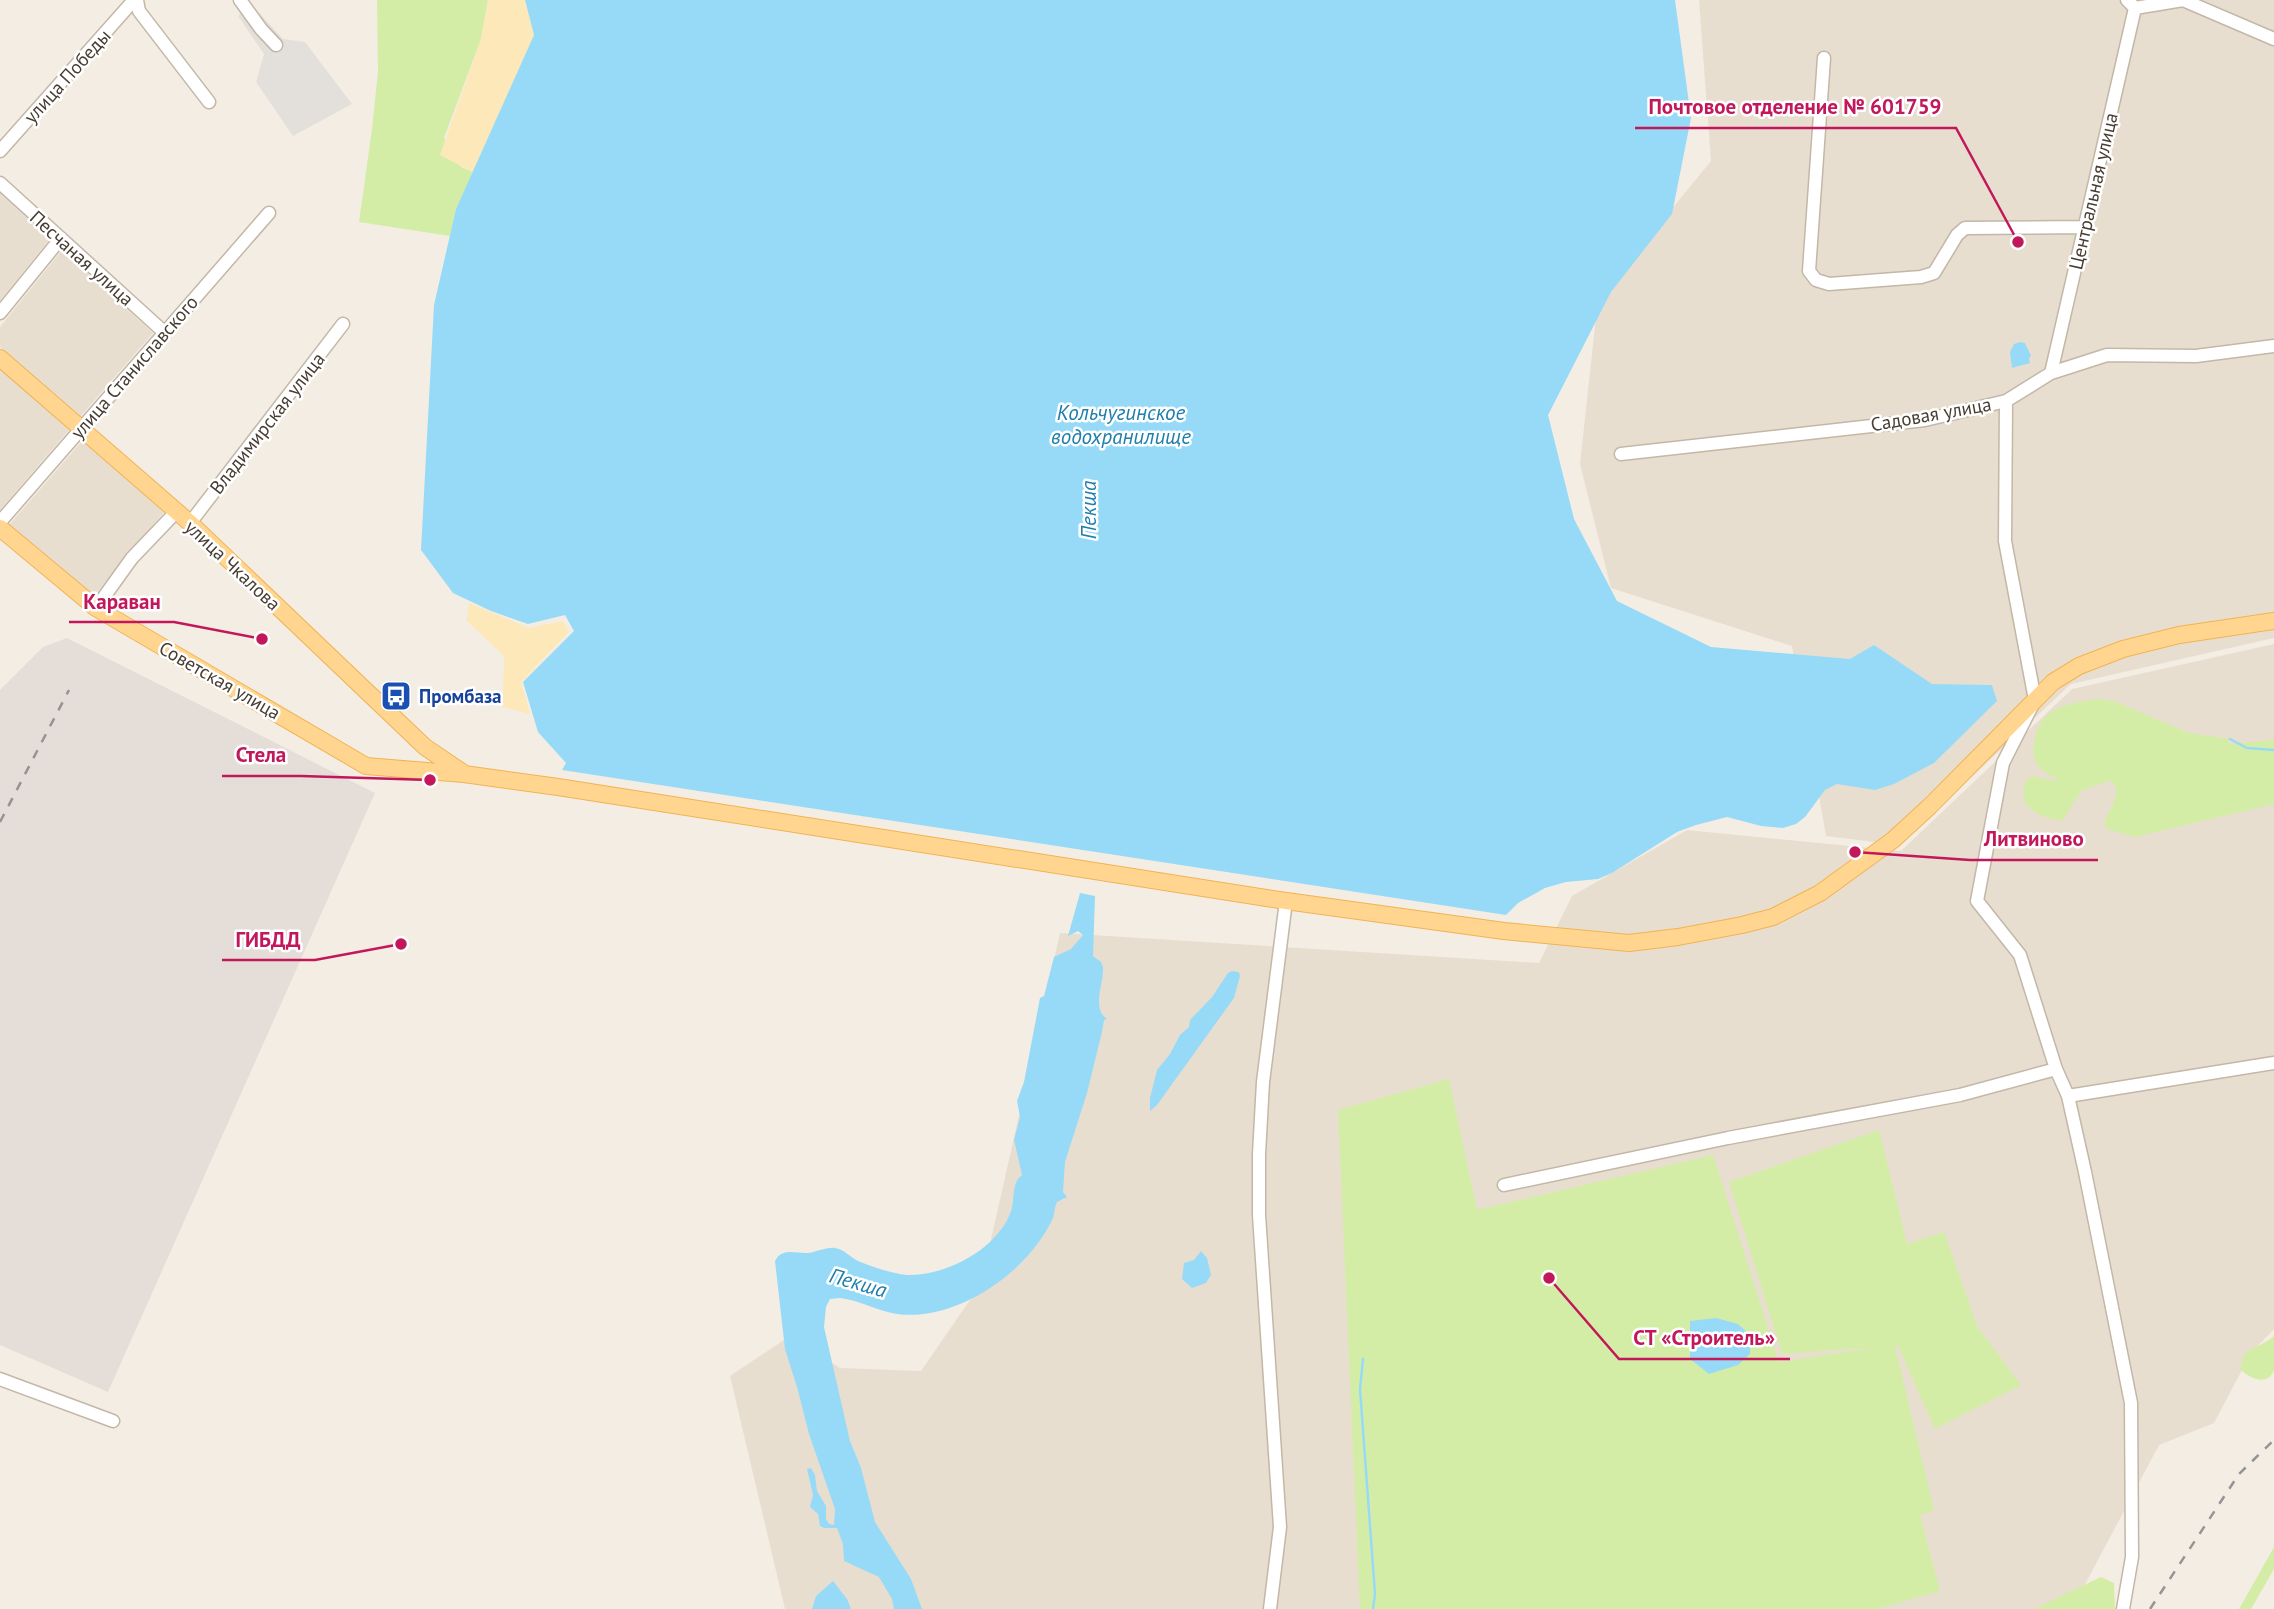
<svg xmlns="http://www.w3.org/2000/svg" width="2274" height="1609" viewBox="0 0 2274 1609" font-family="'PT Sans',sans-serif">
<rect width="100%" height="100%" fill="#f4ede3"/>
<!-- residential -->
<path fill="#e8ded0" d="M 1699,0 L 2274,0 L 2274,638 L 2071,684 L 1899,845 L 1826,836 L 1792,646 L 1611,588 L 1580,464 L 1598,299 L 1711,161 Z
M 0,194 L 50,239 L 0,300 Z
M 62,250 L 153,333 L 80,417 L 0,347 L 0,327 Z
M 0,369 L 69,430 L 0,510 Z
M 82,441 L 164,512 L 94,596 L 9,525 Z
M 2274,644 L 2274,1329 L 2251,1353 L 2214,1423 L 2159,1445 L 2072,1609 L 785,1609 L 730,1376 L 790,1336 L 840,1368 L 921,1371 L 981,1284 L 1060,933 L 1539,963 L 1572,896 L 1687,830 L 1901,851 L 2072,689 Z"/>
<!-- industrial -->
<path fill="#e5ded8" d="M 67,638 L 375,793 L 108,1392 L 0,1345 L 0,690 L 43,647 Z"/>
<!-- green -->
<path fill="#d4eda6" d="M 377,0 L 488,0 L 481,39 L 444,138 L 461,167 L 473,172 L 456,209 L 450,236 L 359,222 L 372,129 L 378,72 Z
M 2097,699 L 2114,701 L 2189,733 L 2230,739 L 2227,744 L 2274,740 L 2274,804 L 2135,837 L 2107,829 L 2104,822 C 2110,809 2123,792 2111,780 L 2081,791 L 2063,820 C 2053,822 2027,812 2024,800 C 2023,795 2024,788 2024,783 L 2031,776 L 2061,782 C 2054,777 2044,773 2039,767 C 2027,754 2036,722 2050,713 C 2063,703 2082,702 2097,699 Z
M 1449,1079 L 1477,1210 L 1713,1155 L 1779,1362 L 1878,1347 L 1782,1354 L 1729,1182 L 1879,1130 L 1907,1244 L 1944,1232 L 1977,1326 L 2021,1385 L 1935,1429 L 1898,1346 L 1895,1346 L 1934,1510 L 1920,1515 L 1940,1591 L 1877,1609 L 1360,1609 L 1338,1110 Z
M 2274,1336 C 2274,1346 2274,1361 2274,1370 C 2268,1387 2249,1378 2241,1370 C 2240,1345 2259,1350 2274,1336 Z
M 2274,1547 L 2274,1569 L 2251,1609 L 2239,1609 Z
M 2101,1577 L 2114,1583 L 2115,1609 L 2034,1609 Z"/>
<!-- sand -->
<path fill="#fde8b9" d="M 488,0 L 525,0 L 534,35 L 473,172 L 440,155 L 481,39 Z
M 469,603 L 529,628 L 563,621 L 569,632 L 521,682 L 530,714 L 503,707 L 504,656 L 467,621 Z"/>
<!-- parking -->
<path fill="#e3e0dc" d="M 251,4 L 283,39 L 305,42 L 352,104 L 293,136 L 256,82 L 264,54 L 238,16 Z"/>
<!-- water -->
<path fill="#97daf8" d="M 525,0 L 1675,0 L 1691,118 L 1672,214 L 1611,292 L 1548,415 L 1574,519 L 1617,601 L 1711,647 L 1850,659 L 1874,645 L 1932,684 L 1992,685 L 1997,701 L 1934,763 L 1894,784 L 1875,790 L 1837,784 L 1825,790 L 1805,817 L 1796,824 L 1783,828 L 1761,826 L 1727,817 L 1696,825 L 1677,832 L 1612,873 L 1598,879 L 1566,882 L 1545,888 L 1518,903 L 1506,915 L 562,770 L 566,763 L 538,732 L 523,682 L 574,631 L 565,615 L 528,624 L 491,611 L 453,593 L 421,550 L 434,305 L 456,209 L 534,35 Z
M 2020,342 L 2025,343 L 2031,356 L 2029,358 L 2030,363 L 2012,368 L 2010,352 L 2014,344 Z
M 1080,893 L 1095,896 L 1093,956 L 1101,962 L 1103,967 C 1104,984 1091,1008 1107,1019 L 1104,1020 L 1102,1032 L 1087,1093 L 1065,1162 L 1063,1192 L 1067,1197 L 1057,1202 C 1054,1208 1055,1216 1051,1222 C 1026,1273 956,1322 897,1314 C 877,1311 860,1300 840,1298 L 830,1299 L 826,1307 L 824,1327 L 850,1441 L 861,1468 L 875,1522 L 911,1579 L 922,1609 L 894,1609 L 892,1599 L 879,1577 L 844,1561 L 843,1544 L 837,1528 L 824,1528 L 820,1526 L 818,1514 L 810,1507 L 813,1495 L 807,1469 L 811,1468 L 815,1475 L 817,1491 L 826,1506 L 826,1519 L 829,1524 L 834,1525 L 835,1509 L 809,1434 L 797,1387 L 785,1349 L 775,1261 C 782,1247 797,1254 808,1253 C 817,1252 826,1247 835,1248 C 844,1249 850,1257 858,1261 C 869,1266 897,1275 909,1275 C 947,1275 995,1250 1010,1214 C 1016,1200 1010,1184 1022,1175 L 1014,1140 L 1020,1117 L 1017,1101 L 1024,1082 L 1040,998 L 1044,996 L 1054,957 L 1071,949 L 1083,935 L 1078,931 L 1068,936 Z
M 1232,971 L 1239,972 L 1240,976 L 1234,998 L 1157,1105 L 1150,1111 L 1150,1098 L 1157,1070 L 1170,1054 L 1180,1035 L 1189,1027 L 1190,1020 L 1212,997 L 1228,973 Z
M 1201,1251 L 1207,1258 L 1211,1275 L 1206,1283 L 1192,1288 L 1182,1279 L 1184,1263 L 1194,1260 Z
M 1716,1318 L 1738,1324 L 1751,1336 L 1750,1354 L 1738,1365 L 1709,1374 L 1690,1359 L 1690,1321 Z
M 833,1581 L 847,1599 L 851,1609 L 812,1609 L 816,1596 Z"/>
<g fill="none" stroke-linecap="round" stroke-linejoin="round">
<!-- stream -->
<path stroke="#97daf8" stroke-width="2.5" d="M 2230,739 L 2247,748 L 2274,750
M 1363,1359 L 1360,1389 L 1375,1594 L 1373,1609"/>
<!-- minor casing -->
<g stroke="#c3b7a7" stroke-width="15">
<path id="minor" d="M 137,0 L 139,11 L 209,102
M 240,0 L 261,29 L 276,45
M 2127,0 L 2135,8 L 2183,0 L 2274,39
M 1824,58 L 1809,271 L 1816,280 L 1829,284 L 1921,277 L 1934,273 L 1957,235 L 1965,228 L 2085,227
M 0,151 L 134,0
M 0,183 L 165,333
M 0,313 L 61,238
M 2051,373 L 2135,8
M 2006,401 L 2005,541 L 2035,700 L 2003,763 L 1977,901 L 2020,955 L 2056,1069 L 2068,1096 L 2085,1172 L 2131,1403 L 2132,1557 L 2123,1609
M 1621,454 L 1925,420 L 2006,401 L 2051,373 L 2107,355 L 2196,356 L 2274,346
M 0,522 L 269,213
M 190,523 L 343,324
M 96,608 L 132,558 L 176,512
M 2068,1096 L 2274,1063
M 1504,1185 L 1728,1138 L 1960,1095 L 2056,1069
M 0,1379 L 113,1421
M 1270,1609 L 1280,1527 L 1259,1215 L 1259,1154 L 1263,1082 L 1286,901"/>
</g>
<!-- major casing -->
<g stroke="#f1b353" stroke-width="18">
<path id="major" d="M 0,358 L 190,523 L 425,747 L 462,772
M 0,528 L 96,608 L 366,766 L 464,774 L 558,787 L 1286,901 L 1504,931 L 1629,943 L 1678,937 L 1742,925 L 1773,917 L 1820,893 L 1893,840 L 1930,806 L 2053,682 L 2079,666 L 2123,649 L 2179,635 L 2274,621"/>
</g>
<!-- minor -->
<use href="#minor" stroke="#fff" stroke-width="12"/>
<!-- major -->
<use href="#major" stroke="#ffd590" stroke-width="16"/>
<!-- rail -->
<path stroke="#949494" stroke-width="2.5" stroke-dasharray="9 9" stroke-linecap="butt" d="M 0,822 L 69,690
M 2150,1609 L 2239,1474 L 2274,1440"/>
</g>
<!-- icons -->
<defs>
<g id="bus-square" transform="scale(1.575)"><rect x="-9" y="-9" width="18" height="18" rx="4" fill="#1a4fb4" stroke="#fff"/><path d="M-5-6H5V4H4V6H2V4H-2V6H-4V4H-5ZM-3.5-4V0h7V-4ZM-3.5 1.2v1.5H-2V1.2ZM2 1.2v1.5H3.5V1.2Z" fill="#fff"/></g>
</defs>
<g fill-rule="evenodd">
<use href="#bus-square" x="396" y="696"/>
</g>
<g text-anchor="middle" stroke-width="5" stroke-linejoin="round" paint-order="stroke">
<!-- street labels -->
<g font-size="19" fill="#463c32" stroke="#fff">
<text transform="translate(67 76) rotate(-48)" y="7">улица Победы</text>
<text transform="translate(2093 191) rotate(-77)" y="7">Центральная улица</text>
<text transform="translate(82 258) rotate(42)" y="7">Песчаная улица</text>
<text transform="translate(134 367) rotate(-49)" y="7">улица Станиславского</text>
<text transform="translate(1931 414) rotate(-10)" y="7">Садовая улица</text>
<text transform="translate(267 423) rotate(-52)" y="7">Владимирская улица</text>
<text transform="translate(233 565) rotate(43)" y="7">улица Чкалова</text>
<text transform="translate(220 680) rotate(30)" y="7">Советская улица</text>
</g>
<!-- transit labels -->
<g font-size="19" font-weight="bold" fill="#164399" stroke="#fff" text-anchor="start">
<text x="419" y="703">Промбаза</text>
</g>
<!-- water labels -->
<g font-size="21" font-style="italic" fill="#1e7eac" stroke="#fff">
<text x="1121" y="420">Кольчугинское<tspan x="1121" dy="24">водохранилище</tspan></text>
<text transform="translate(1089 510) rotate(-90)" y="7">Пекша</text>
<text transform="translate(858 1283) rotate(16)" y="7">Пекша</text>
</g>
</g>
<!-- callouts -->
<path fill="none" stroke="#c2185b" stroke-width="2.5" d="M2018 242L1956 128H1635M262 639L174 622H69M430 780L301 776H222M1855 852L1970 860H2098M401 944L315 960H222M1549 1278L1619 1359H1790"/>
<g fill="#c2185b" stroke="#fff" stroke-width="2.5">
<circle cx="2018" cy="242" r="7"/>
<circle cx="262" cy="639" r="7"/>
<circle cx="430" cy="780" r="7"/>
<circle cx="1855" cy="852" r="7"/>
<circle cx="401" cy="944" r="7"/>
<circle cx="1549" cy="1278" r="7"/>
</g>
<g font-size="21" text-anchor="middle" font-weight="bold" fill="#c2185b" stroke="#fff" stroke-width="5" stroke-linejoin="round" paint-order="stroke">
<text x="1795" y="114">Почтовое отделение № 601759</text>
<text x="122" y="609">Караван</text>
<text x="261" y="762">Стела</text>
<text x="2034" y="846">Литвиново</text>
<text x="268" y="947">ГИБДД</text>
<text x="1704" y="1345">СТ «Строитель»</text>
</g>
</svg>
